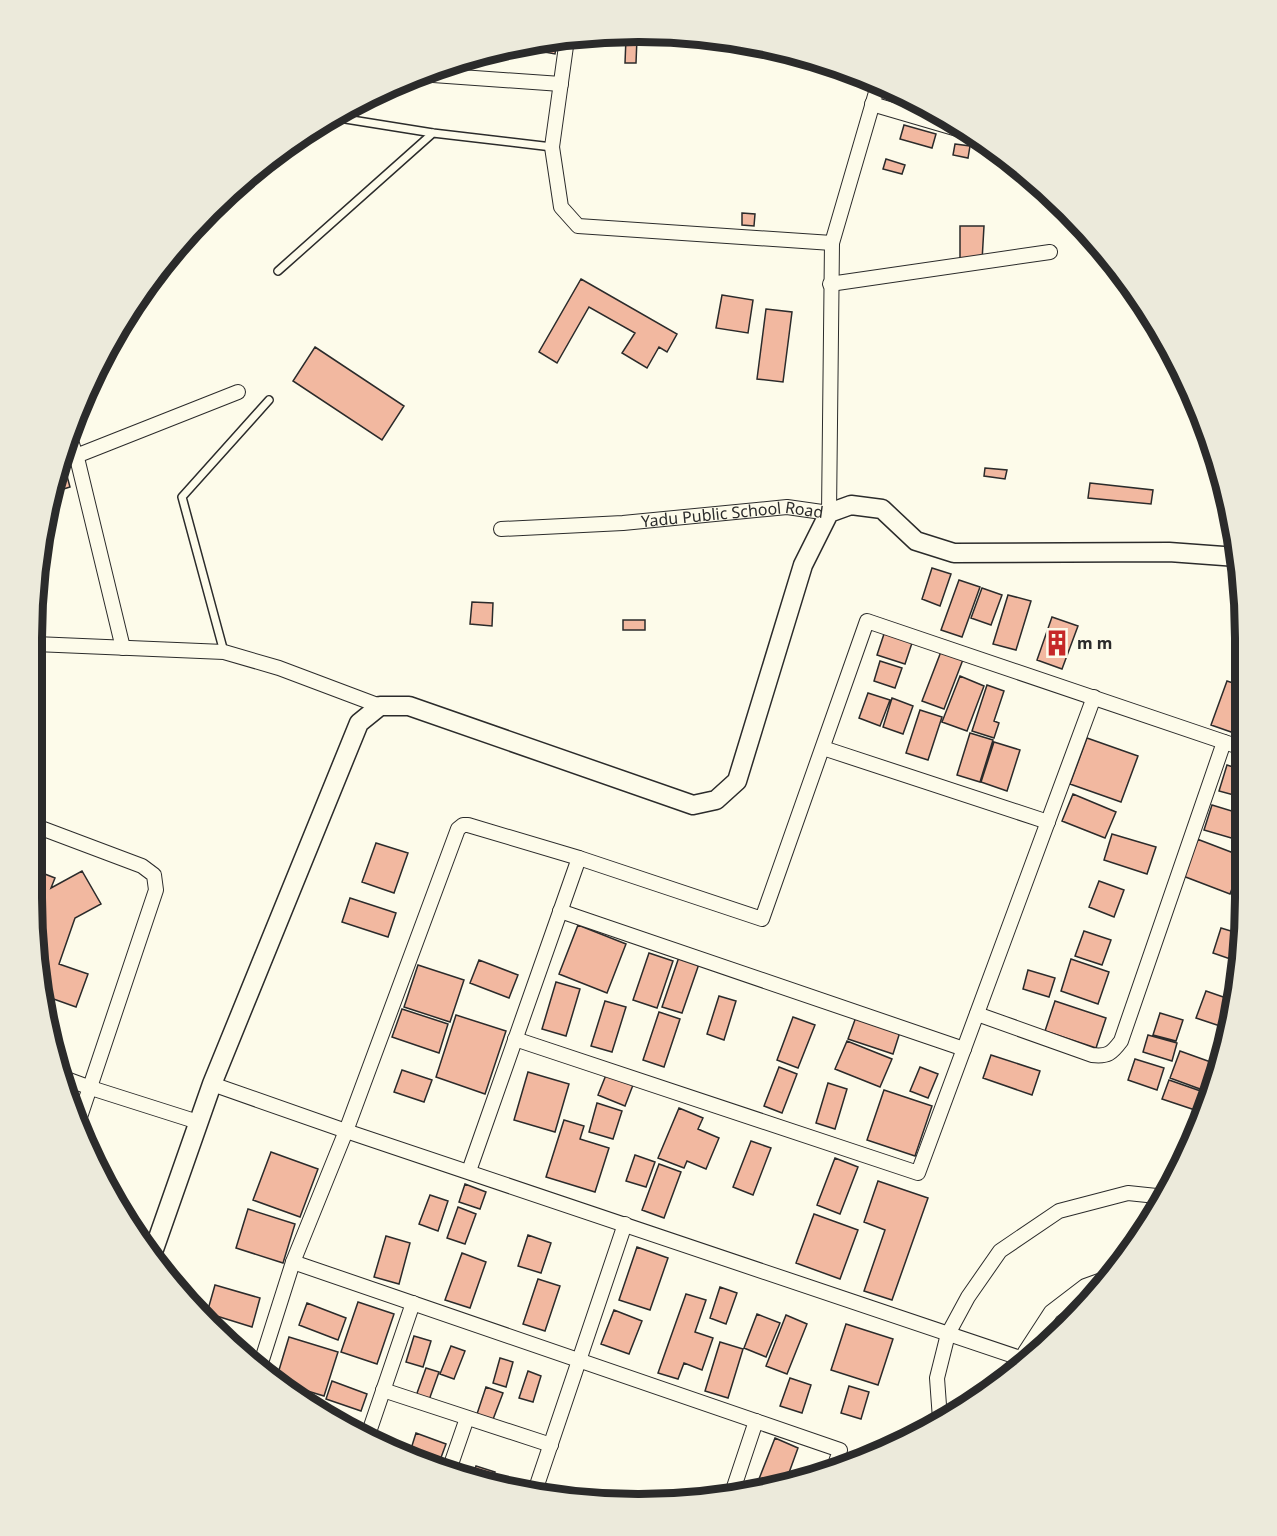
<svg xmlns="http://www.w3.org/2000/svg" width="1277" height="1536" viewBox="0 0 1277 1536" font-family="'Noto Sans',sans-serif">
<rect width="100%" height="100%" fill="#fdfbea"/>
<!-- building -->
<path fill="#f2b8a0" stroke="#2b2b2b" stroke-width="1.5" d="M 626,38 L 637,38 L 636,63 L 625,63 Z
M 557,40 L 555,54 L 527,49 L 528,42 Z
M 474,57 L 473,67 L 462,65 L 462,61 Z
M 906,97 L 949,120 L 903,109 Z
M 904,125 L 936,134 L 932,148 L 900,139 Z
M 955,144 L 970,146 L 968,158 L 953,155 Z
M 886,159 L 905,165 L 902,174 L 883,169 Z
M 742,213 L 755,214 L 754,226 L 742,225 Z
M 960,226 L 984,226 L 982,261 L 960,260 Z
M 581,279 L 677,334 L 667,352 L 659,347 L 647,368 L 622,353 L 635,333 L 589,307 L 557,363 L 539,352 Z
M 722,295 L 753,300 L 748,333 L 716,328 Z
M 766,309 L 792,312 L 783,382 L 757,379 Z
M 315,347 L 404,406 L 382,440 L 293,381 Z
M 86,391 L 91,404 L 80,407 Z
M 985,468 L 1007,470 L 1005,479 L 984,476 Z
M 67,476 L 70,487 L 54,492 L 51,485 L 52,481 Z
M 1090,483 L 1153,490 L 1151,504 L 1088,498 Z
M 932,568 L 951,574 L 940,606 L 922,599 Z
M 959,580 L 980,587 L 962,637 L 941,630 Z
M 982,588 L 1002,595 L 991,625 L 971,618 Z
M 1008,595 L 1031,601 L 1016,650 L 993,644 Z
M 472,602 L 493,603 L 492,626 L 470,624 Z
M 1052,617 L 1078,626 L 1062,669 L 1037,660 Z
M 623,620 L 645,620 L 645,630 L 623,630 Z
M 885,631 L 913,640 L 905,664 L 877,655 Z
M 942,649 L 964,657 L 944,709 L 922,701 Z
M 880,661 L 902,668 L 895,688 L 874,681 Z
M 960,676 L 984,686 L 967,731 L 942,722 Z
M 1227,681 L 1245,687 L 1245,703 L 1234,733 L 1211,725 Z
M 987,685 L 1004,691 L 994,721 L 999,723 L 994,738 L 972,731 Z
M 868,693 L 890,700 L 880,726 L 859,718 Z
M 892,698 L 913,706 L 903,734 L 883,727 Z
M 920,710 L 942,717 L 928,760 L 906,753 Z
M 970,733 L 993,740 L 980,782 L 957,775 Z
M 1087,738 L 1138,756 L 1121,802 L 1070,784 Z
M 994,742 L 1020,750 L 1007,791 L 981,782 Z
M 1227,765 L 1245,771 L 1245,798 L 1219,791 Z
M 1073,794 L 1116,812 L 1105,838 L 1062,821 Z
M 1212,805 L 1245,815 L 1245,842 L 1204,830 Z
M 1112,834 L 1156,847 L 1147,874 L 1104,860 Z
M 1197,839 L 1244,857 L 1230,894 L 1183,876 Z
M 376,843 L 408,853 L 394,893 L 362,882 Z
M 32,869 L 55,878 L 51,888 L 82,871 L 101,904 L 75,918 L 59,964 L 88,974 L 76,1007 L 48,997 L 46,1005 L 36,929 L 41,914 L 33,912 L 32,897 Z
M 1244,879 L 1244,916 L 1232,911 Z
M 1099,881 L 1124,890 L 1114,917 L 1089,907 Z
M 350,898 L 396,913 L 388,937 L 342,922 Z
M 578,925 L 626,944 L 607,993 L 559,974 Z
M 1221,928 L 1244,935 L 1239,962 L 1213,953 Z
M 1084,931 L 1111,940 L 1102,965 L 1075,956 Z
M 649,953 L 673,961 L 657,1008 L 633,1000 Z
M 679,957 L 699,964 L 682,1013 L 662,1007 Z
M 1071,959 L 1109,972 L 1098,1004 L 1061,991 Z
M 479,960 L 518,975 L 509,998 L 470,983 Z
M 418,965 L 464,980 L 450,1022 L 404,1007 Z
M 1028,970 L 1055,978 L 1049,997 L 1023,989 Z
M 556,982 L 580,989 L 566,1036 L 542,1029 Z
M 1206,991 L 1232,1000 L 1226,1028 L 1196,1018 Z
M 719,996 L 736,1001 L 724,1040 L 707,1034 Z
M 605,1001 L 626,1007 L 612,1052 L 591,1046 Z
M 1055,1001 L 1106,1018 L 1096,1048 L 1045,1031 Z
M 402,1009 L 448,1024 L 439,1053 L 392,1037 Z
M 659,1012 L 680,1019 L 664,1067 L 643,1060 Z
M 1160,1013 L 1183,1020 L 1176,1041 L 1153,1035 Z
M 456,1015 L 506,1031 L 485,1094 L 436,1077 Z
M 793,1017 L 815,1025 L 798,1068 L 777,1060 Z
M 856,1017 L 900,1032 L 893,1054 L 848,1039 Z
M 1148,1035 L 1177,1043 L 1172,1061 L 1143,1052 Z
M 847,1041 L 892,1059 L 880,1087 L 835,1069 Z
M 1180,1051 L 1219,1065 L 1211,1093 L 1170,1078 Z
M 991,1055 L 1040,1071 L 1032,1095 L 983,1078 Z
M 1135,1059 L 1164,1068 L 1157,1090 L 1128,1080 Z
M 779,1067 L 797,1074 L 782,1113 L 764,1106 Z
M 920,1067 L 938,1074 L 928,1098 L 910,1091 Z
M 402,1070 L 432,1080 L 424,1102 L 394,1092 Z
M 528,1072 L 569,1084 L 555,1132 L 514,1120 Z
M 606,1075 L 633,1085 L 625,1106 L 598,1095 Z
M 1169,1080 L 1212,1095 L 1204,1113 L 1162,1099 Z
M 828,1083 L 847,1089 L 835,1129 L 816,1123 Z
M 884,1090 L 932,1106 L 915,1156 L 867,1140 Z
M 597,1103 L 622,1111 L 613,1139 L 589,1132 Z
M 679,1108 L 703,1118 L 698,1129 L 719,1138 L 706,1169 L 687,1161 L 684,1168 L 658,1158 Z
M 564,1120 L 584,1126 L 580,1139 L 609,1148 L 595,1192 L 546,1177 Z
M 751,1141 L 771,1148 L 753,1195 L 733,1187 Z
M 271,1152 L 318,1169 L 300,1217 L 253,1200 Z
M 635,1155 L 655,1162 L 646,1187 L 626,1181 Z
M 835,1158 L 858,1167 L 840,1214 L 817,1205 Z
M 659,1164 L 681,1172 L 664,1218 L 642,1210 Z
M 878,1181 L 928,1198 L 892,1300 L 864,1291 L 885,1230 L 864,1222 Z
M 465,1184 L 486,1192 L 480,1209 L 459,1202 Z
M 430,1195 L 448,1201 L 438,1231 L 419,1224 Z
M 458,1207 L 476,1214 L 465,1244 L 447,1238 Z
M 248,1209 L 295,1224 L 283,1263 L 236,1248 Z
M 814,1214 L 858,1230 L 840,1279 L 796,1263 Z
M 528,1235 L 551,1243 L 541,1273 L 518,1266 Z
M 386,1236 L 410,1243 L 399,1284 L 374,1277 Z
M 637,1247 L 668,1258 L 650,1310 L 619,1300 Z
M 462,1253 L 486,1262 L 470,1308 L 445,1300 Z
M 538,1279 L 560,1286 L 545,1331 L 523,1324 Z
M 215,1285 L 260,1298 L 252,1327 L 207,1313 Z
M 720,1287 L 737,1293 L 726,1324 L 710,1318 Z
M 686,1294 L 706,1300 L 695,1332 L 713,1338 L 702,1370 L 684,1363 L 678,1379 L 658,1373 Z
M 358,1302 L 394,1314 L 377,1364 L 341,1352 Z
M 307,1303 L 346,1318 L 338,1340 L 299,1325 Z
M 614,1310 L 642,1321 L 629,1354 L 601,1344 Z
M 757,1314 L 780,1323 L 766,1357 L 744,1348 Z
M 786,1315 L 807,1324 L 787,1374 L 766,1366 Z
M 846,1324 L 893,1339 L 878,1385 L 831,1370 Z
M 414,1336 L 431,1341 L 423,1367 L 406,1362 Z
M 289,1337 L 338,1352 L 324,1396 L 278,1382 L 276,1380 Z
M 720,1342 L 743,1349 L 728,1398 L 705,1391 Z
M 451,1346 L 465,1351 L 454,1379 L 440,1374 Z
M 500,1358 L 513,1362 L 506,1387 L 493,1383 Z
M 426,1368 L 439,1372 L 429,1400 L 416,1396 Z
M 528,1371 L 541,1376 L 533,1402 L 519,1398 Z
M 790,1378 L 811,1385 L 802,1413 L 780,1406 Z
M 332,1381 L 367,1394 L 361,1411 L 326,1399 Z
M 849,1386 L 869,1392 L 861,1419 L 841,1413 Z
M 486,1387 L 503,1393 L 492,1422 L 476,1417 Z
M 324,1410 L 356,1420 L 354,1428 L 323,1413 Z
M 416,1433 L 446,1444 L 439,1463 L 410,1452 Z
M 775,1438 L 798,1448 L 786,1481 L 774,1484 L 759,1479 Z
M 476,1466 L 495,1472 L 492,1482 L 472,1478 Z
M 750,1482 L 763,1487 L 746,1492 Z"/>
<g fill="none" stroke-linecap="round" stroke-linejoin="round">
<!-- lane casing -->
<g stroke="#2b2b2b" stroke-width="10">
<path id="lane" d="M 333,117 L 433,133 L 552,147
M 278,271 L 433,133
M 224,652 L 182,497 L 269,400"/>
</g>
<!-- street casing -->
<g stroke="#2b2b2b" stroke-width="16">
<g id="street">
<path d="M 567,39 L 552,147 L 561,207 L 578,226 L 832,243"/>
<path d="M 419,74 L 561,84"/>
<path d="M 872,104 L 978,135"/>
<path d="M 830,284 L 1050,252"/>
<path d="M 69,435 L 78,462 L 123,648"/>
<path d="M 76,456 L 238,392"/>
<path id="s1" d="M 501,529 L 623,523 L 787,507 L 829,513 L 832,243 L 879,82"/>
<path d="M 35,644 L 224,652 L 279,668 L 380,706"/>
<path d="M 823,748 L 1048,822"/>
<path d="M 33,825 L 142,866 L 154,875 L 156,890 L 79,1120"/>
<path d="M 560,911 L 964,1049"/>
<path d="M 977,1014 L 1092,1055 C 1108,1057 1112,1053 1121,1041 L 1224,742"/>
<path d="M 515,1039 L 918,1173 L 1094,697"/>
<path d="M 61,1077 L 91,1088 L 198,1122"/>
<path d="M 212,1084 L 346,1131 L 1023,1359"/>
<path d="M 469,1171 L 579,858"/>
<path d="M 293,1262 L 840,1450 L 834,1468"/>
<path d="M 260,1366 L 293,1262 L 346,1131 L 458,829 L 463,825 L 468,825 L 579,858 L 762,919 L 867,621 L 1245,749"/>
<path d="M 1021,1367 L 1025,1352 L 1051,1312 L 1085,1286 L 1110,1277"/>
<path d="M 383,1390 L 551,1445"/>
<path d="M 940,1419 L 937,1378 L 948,1334 L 968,1297 L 1000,1251 L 1059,1211 L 1128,1193 L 1166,1197"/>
<path d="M 368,1435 L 413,1303"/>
<path d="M 448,1473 L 467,1418"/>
<path d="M 535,1491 L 625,1224"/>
<path d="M 731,1496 L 756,1421"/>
</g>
</g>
<!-- secondary casing -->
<g stroke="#2b2b2b" stroke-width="21">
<path id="secondary" d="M 152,1255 L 212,1084 L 359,723 L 380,706 L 409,706 L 693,805 L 716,800 L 737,781 L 803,565 L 829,513 L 851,505 L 882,509 L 916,541 L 954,553 L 1169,552 L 1237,557"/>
</g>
<!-- lane -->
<use href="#lane" stroke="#fdfbea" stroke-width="7"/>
<!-- street -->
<use href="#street" stroke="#fdfbea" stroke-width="14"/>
<!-- secondary -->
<use href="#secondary" stroke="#fdfbea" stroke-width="18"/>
</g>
<!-- icons -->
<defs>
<g id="building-bare" transform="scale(2.07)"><path d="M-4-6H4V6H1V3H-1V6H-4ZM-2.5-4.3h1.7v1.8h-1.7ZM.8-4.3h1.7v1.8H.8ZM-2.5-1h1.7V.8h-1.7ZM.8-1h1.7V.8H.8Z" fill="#c62828" stroke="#fdfbea" stroke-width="2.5" paint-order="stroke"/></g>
</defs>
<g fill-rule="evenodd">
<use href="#building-bare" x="1057" y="643"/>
</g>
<g text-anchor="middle" stroke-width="4.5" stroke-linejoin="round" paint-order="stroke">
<!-- street labels -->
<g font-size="16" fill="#2b2b2b" stroke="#fdfbea">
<text dy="6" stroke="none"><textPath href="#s1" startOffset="232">Yadu Public School Road</textPath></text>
</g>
<!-- poi labels -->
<g font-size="16" font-weight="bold" fill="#2b2b2b" stroke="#fdfbea" text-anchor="start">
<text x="1077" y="649">m m</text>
</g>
</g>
<!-- crop -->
<path d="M0 0H1277V1536H0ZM638 42H639A596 596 0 0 1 1235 638V898A596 596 0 0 1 639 1494H638A596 596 0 0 1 42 898V638A596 596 0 0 1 638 42Z" fill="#eceadb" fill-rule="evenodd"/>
<path fill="none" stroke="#2b2b2b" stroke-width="8" d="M638 42H639A596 596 0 0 1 1235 638V898A596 596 0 0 1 639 1494H638A596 596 0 0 1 42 898V638A596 596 0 0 1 638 42Z"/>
</svg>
